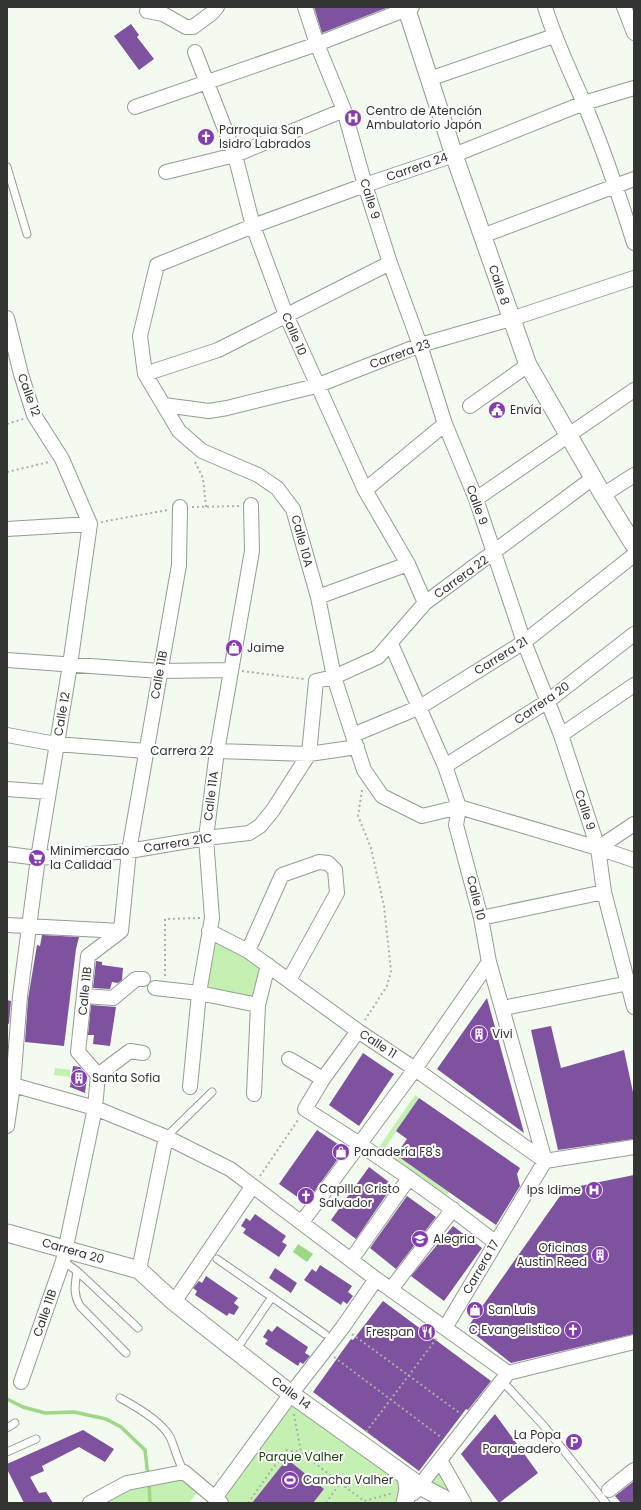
<svg xmlns="http://www.w3.org/2000/svg" width="641" height="1510" viewBox="0 0 641 1510" font-family="Poppins,sans-serif">
<rect width="100%" height="100%" fill="#f3faf0"/>
<!-- green -->
<path fill="#c4f1b1" d="M 209,931 L 268,965 L 258,1005 L 199,993 Z
M 55,1068 L 71,1070 L 70,1077 L 54,1075 Z
M 415,1095 L 419,1098 L 385,1148 L 449,1192 L 445,1198 L 377,1150 Z
M 291,1394 L 420,1486 L 440,1460 L 464,1503 L 420,1486 L 407,1503 L 221,1503 L 215,1498 Z
M 184,1472 L 201,1487 L 189,1503 L 90,1503 L 127,1483 Z"/>
<!-- water -->
<path fill="#9ed786" d="M 298,1244 L 313,1254 L 307,1262 L 293,1252 Z"/>
<g fill="none" stroke-linecap="round" stroke-linejoin="round">
<!-- stream -->
<path stroke="#9ed786" stroke-width="3.5" d="M 7,1399 L 23,1407 L 45,1413 L 74,1412 L 106,1419 L 121,1427 L 145,1450 L 148,1476
M 149,1482 L 150,1503"/>
</g>
<!-- building -->
<path fill="#7e529e" d="M 314,7 L 389,7 L 322,33 Z
M 131,24 L 139,35 L 137,37 L 154,59 L 139,70 L 114,36 Z
M 42,935 L 79,937 L 76,949 L 64,1046 L 25,1042 L 28,999 L 37,945 L 40,946 Z
M 96,961 L 102,962 L 102,965 L 123,968 L 122,980 L 118,983 L 112,982 L 110,989 L 93,988 Z
M 487,998 L 524,1133 L 437,1069 Z
M 7,1000 L 11,1001 L 9,1024 L 7,1023 Z
M 91,1005 L 116,1007 L 110,1046 L 93,1044 L 94,1035 L 88,1035 Z
M 551,1026 L 561,1068 L 624,1050 L 634,1097 L 634,1139 L 558,1150 L 531,1030 Z
M 363,1053 L 394,1074 L 359,1126 L 329,1105 Z
M 73,1066 L 80,1067 L 87,1076 L 85,1093 L 70,1087 Z
M 419,1098 L 520,1168 L 517,1174 L 520,1186 L 496,1225 L 396,1155 L 407,1139 L 396,1131 Z
M 317,1130 L 345,1149 L 306,1203 L 279,1184 Z
M 369,1167 L 393,1185 L 356,1239 L 331,1220 Z
M 634,1175 L 634,1334 L 511,1363 L 467,1328 L 565,1189 Z
M 407,1196 L 436,1217 L 396,1269 L 370,1248 Z
M 255,1214 L 286,1236 L 282,1242 L 287,1245 L 279,1257 L 243,1233 L 246,1229 L 241,1226 L 246,1218 L 250,1221 Z
M 453,1226 L 482,1248 L 444,1301 L 411,1276 Z
M 320,1265 L 352,1286 L 348,1292 L 353,1296 L 347,1304 L 343,1301 L 341,1305 L 304,1280 L 312,1269 L 316,1272 Z
M 275,1268 L 297,1283 L 291,1293 L 269,1278 Z
M 206,1276 L 238,1298 L 234,1303 L 239,1307 L 234,1315 L 229,1313 L 227,1316 L 195,1295 L 197,1291 L 193,1288 L 199,1281 L 202,1283 Z
M 383,1301 L 491,1381 L 468,1410 L 466,1409 L 419,1471 L 313,1392 L 351,1339 L 353,1340 Z
M 277,1326 L 308,1347 L 305,1353 L 310,1356 L 303,1364 L 300,1362 L 298,1366 L 265,1344 L 268,1340 L 263,1337 L 268,1329 L 272,1332 Z
M 495,1414 L 538,1473 L 499,1503 L 461,1454 Z
M 83,1430 L 114,1449 L 105,1462 L 79,1447 L 42,1466 L 44,1471 L 30,1477 L 39,1493 L 46,1492 L 53,1503 L 24,1503 L 7,1469 L 7,1464 Z
M 287,1459 L 324,1489 L 313,1503 L 252,1503 Z
M 634,1481 L 634,1503 L 621,1503 L 615,1496 Z"/>
<g fill="none" stroke-linecap="round" stroke-linejoin="round">
<!-- service casing -->
<g stroke="#969c93" stroke-width="9">
<path id="service" d="M 7,167 L 27,234
M 166,1137 L 212,1092
M 217,1259 L 325,1334
M 63,1261 L 77,1271 C 75,1285 73,1294 80,1306 L 126,1353
M 77,1271 L 138,1328
M 236,1350 L 272,1297
M 502,1381 L 544,1426 L 606,1503
M 120,1398 C 135,1406 162,1422 170,1437 C 175,1448 177,1459 184,1472
M 7,1428 L 15,1423
M 7,1452 L 36,1439"/>
</g>
<!-- minor casing -->
<g stroke="#969c93" stroke-width="16">
<path id="minor" d="M 305,7 L 317,44 L 344,110 L 365,185 L 390,263 L 420,345 L 445,424 L 476,499 L 524,642 L 561,735 L 598,848 L 604,892 L 634,1007
M 545,7 C 555,40 570,71 584,103 C 603,148 619,195 634,243
M 624,7 L 634,33
M 147,11 L 163,14 L 186,27 L 193,27 L 212,13 L 217,7
M 195,52 L 235,155 L 253,226 L 286,315 L 365,490 L 408,564 L 425,603
M 429,79 L 554,36
M 634,88 L 584,103 L 454,155 L 365,185 L 253,226 L 157,265 L 140,336 L 145,374 L 179,431 L 202,451 L 258,475 L 277,488 L 293,509 L 318,597 L 334,677 L 364,770 L 382,796 L 422,816 L 459,807 L 598,848 L 634,860
M 135,107 L 317,44 L 412,7
M 166,172 L 235,155 L 344,110
M 482,236 L 634,179
M 7,318 L 21,374 L 34,415 L 62,459 L 90,524 L 70,665 L 38,858 L 20,996 L 13,1085 L 7,1126
M 145,374 L 218,350 L 390,263
M 164,405 L 209,411 L 227,408 L 316,386 L 420,345 L 511,319 L 634,278
M 470,406 L 528,365
M 365,490 L 445,424
M 603,495 L 634,475
M 476,499 L 634,390
M 7,529 L 90,524
M 318,597 L 408,564
M 391,644 L 445,766 L 459,807 L 456,825 L 481,918 L 489,962 L 545,1161
M 7,660 L 160,671 L 231,670
M 7,735 L 56,744 L 146,751
M 353,735 L 420,707 L 524,642 L 634,555
M 561,735 L 634,685
M 217,751 L 309,754 L 357,747
M 445,766 L 548,701 L 634,634
M 7,789 L 48,792
M 598,848 L 634,824
M 7,854 L 38,858 L 129,851 L 206,838 L 249,833 L 260,826 L 273,810 L 309,754 L 316,681 L 334,677 L 378,657 L 425,603 L 593,478
M 481,918 L 604,892
M 7,925 L 121,931
M 209,931 L 248,951 L 358,1031 L 415,1069 L 545,1161
M 248,951 L 282,875 L 319,862 L 328,863 L 335,870 L 337,893 L 289,980
M 155,988 L 199,993 L 258,1005
M 84,996 L 113,998 L 136,979 L 143,979
M 503,1008 L 629,983 L 634,985
M 358,1031 L 323,1079 L 305,1109 C 371,1150 434,1194 495,1242
M 289,1059 L 323,1079
M 98,1075 L 130,1051 L 143,1053
M 13,1085 L 95,1108 L 166,1137 L 230,1169 L 376,1279 L 508,1373
M 190,1087 L 199,993 L 212,918 L 206,838 L 217,751 L 252,551 L 251,505
M 254,1094 L 258,1005 L 268,965
M 302,1222 L 415,1069 L 489,962
M 351,1260 L 409,1178
M 139,1270 L 166,1137
M 391,1289 L 453,1209
M 174,1302 L 252,1187
M 445,1328 L 545,1161 L 634,1147
M 21,1382 L 63,1261 L 95,1108 L 98,1075 L 78,1052 L 88,956 L 121,931 L 129,851 L 179,565 L 180,507
M 440,1460 L 464,1503
M 609,1490 L 634,1470
M 414,1493 L 508,1373 L 634,1342
M 215,1498 L 291,1394 L 343,1327 L 376,1279
M 90,1503 L 127,1483 L 184,1472 L 221,1503"/>
</g>
<!-- tertiary casing -->
<g stroke="#969c93" stroke-width="19">
<path id="tertiary" d="M 406,7 L 454,155 L 528,365 L 603,495 L 634,545
M 7,1233 L 139,1270 L 174,1302 L 291,1394 L 420,1486 L 452,1503
M 405,1503 L 408,1489 L 406,1476"/>
</g>
<!-- path -->
<path stroke="#aab0a8" stroke-width="2" stroke-dasharray="2 3" stroke-linecap="butt" d="M 7,424 L 23,419
M 195,462 L 203,478 L 206,507
M 7,472 L 49,462
M 192,507 L 240,506
M 101,522 L 168,510
M 242,671 L 304,679
M 159,751 L 205,751
M 362,790 L 358,816 L 371,848 L 384,906 L 391,971 L 387,986 L 365,1020
M 165,976 L 165,919 L 200,918
M 260,1176 L 298,1120
M 352,1334 L 461,1414
M 334,1357 L 442,1438
M 294,1414 L 301,1452 L 340,1483
M 366,1432 L 437,1338
M 248,1503 L 286,1450 L 301,1452
M 326,1503 L 340,1483 L 364,1501 L 393,1493"/>
<!-- service -->
<use href="#service" stroke="#fff" stroke-width="7"/>
<!-- minor -->
<use href="#minor" stroke="#fff" stroke-width="14"/>
<!-- tertiary -->
<use href="#tertiary" stroke="#fff" stroke-width="17"/>
</g>
<!-- icons -->
<defs>
<g id="hospital-disc" transform="scale(0.9)"><circle r="9.5" fill="#833db0" stroke="#fff"/><path d="M-5-5h3v3.5h4V-5h3V5h-3V1.5h-4V5h-3Z" fill="#fff"/></g>
<g id="church-disc" transform="scale(0.9)"><circle r="9.5" fill="#833db0" stroke="#fff"/><path d="M-1.2-6h2.4v3.5h3.3v2.4h-3.3V6h-2.4V-.1h-3.3v-2.4h3.3Z" fill="#fff"/></g>
<g id="civic-disc" transform="scale(0.9)"><circle r="9.5" fill="#833db0" stroke="#fff"/><path d="M-.6-6.5H3V-4.5H.6V-3L4-1V1h2V6H-6V1h2V-1L-.6-3ZM-1.2 2.5V6h2.4V2.5Z" fill="#fff"/></g>
<g id="shop-disc" transform="scale(0.9)"><circle r="9.5" fill="#833db0" stroke="#fff"/><path d="M-5-2.5h2.3a2.7 3.5 0 0 1 5.4 0H5L5.5 6h-11ZM-1.5-2.5h3a1.5 2.3 0 0 0-3 0Z" fill="#fff"/></g>
<g id="supermarket-disc" transform="scale(0.9)"><circle r="9.5" fill="#833db0" stroke="#fff"/><path d="M-6-5.5h2.5l.6 2H6L4.5 2H-2.5L-4.4-4H-6ZM-1.5 3.2a1.3 1.3 0 1 0 .1 0ZM3 3.2a1.3 1.3 0 1 0 .1 0Z" fill="#fff"/></g>
<g id="building-disc" transform="scale(0.9)"><circle r="9.5" fill="#833db0" stroke="#fff"/><path d="M-4-6H4V6H1V3H-1V6H-4ZM-2.5-4.3h1.7v1.8h-1.7ZM.8-4.3h1.7v1.8H.8ZM-2.5-1h1.7V.8h-1.7ZM.8-1h1.7V.8H.8Z" fill="#fff"/></g>
<g id="school-disc" transform="scale(0.9)"><circle r="9.5" fill="#833db0" stroke="#fff"/><path d="M0-5L7-2L0 1L-7-2ZM-4 1L0 2.5L4 1V4Q0 6-4 4Z" fill="#fff"/></g>
<g id="restaurant-disc" transform="scale(0.9)"><circle r="9.5" fill="#833db0" stroke="#fff"/><path d="M-5-6h1v4h1v-4h1v4h1v-4h1v5L-1.5 .5V6h-2V.5L-5-1ZM5-6V6H3V1.5H1.5Q1.5-4 5-6Z" fill="#fff"/></g>
<g id="parking-disc" transform="scale(0.9)"><circle r="9.5" fill="#833db0" stroke="#fff"/><path d="M-3.5-5.5H1a3.5 3.5 0 0 1 0 7H-1V5.5H-3.5ZM-1-3.4V-.6H.8a1.4 1.4 0 0 0 0-2.8Z" fill="#fff"/></g>
<g id="stadium-disc" transform="scale(0.9)"><circle r="9.5" fill="#833db0" stroke="#fff"/><path d="M0-5a6.5 5 0 1 0 0 10a6.5 5 0 1 0 0-10ZM-3.5-1.8h7v3.6h-7Z" fill="#fff"/></g>
</defs>
<g fill-rule="evenodd">
<use href="#hospital-disc" x="353" y="118"/>
<use href="#church-disc" x="206" y="137"/>
<use href="#civic-disc" x="497" y="410"/>
<use href="#shop-disc" x="234" y="648"/>
<use href="#supermarket-disc" x="37" y="858"/>
<use href="#building-disc" x="479" y="1034"/>
<use href="#building-disc" x="79" y="1078"/>
<use href="#shop-disc" x="341" y="1152"/>
<use href="#hospital-disc" x="594" y="1190"/>
<use href="#church-disc" x="306" y="1196"/>
<use href="#school-disc" x="420" y="1239"/>
<use href="#building-disc" x="600" y="1255"/>
<use href="#shop-disc" x="475" y="1310"/>
<use href="#church-disc" x="573" y="1330"/>
<use href="#restaurant-disc" x="427" y="1332"/>
<use href="#parking-disc" x="574" y="1442"/>
<use href="#stadium-disc" x="290" y="1480"/>
</g>
<g text-anchor="middle" stroke-width="4" stroke-linejoin="round" paint-order="stroke">
<!-- poi labels -->
<g font-size="12" fill="#313430" stroke="#fff" text-anchor="start">
<text x="366" y="115">Centro de Atención<tspan x="366" dy="14">Ambulatorio Japón</tspan></text>
<text x="219" y="134">Parroquia San<tspan x="219" dy="14">Isidro Labrados</tspan></text>
<text x="510" y="414">Envía</text>
<text x="247" y="652">Jaime</text>
<text x="50" y="855">Minimercado<tspan x="50" dy="14">la Calidad</tspan></text>
<text x="492" y="1038">Vivi</text>
<text x="92" y="1082">Santa Sofia</text>
<text x="354" y="1156">Panadería F8's</text>
<text x="319" y="1193">Capilla Cristo<tspan x="319" dy="14">Salvador</tspan></text>
<text x="581" y="1194" text-anchor="end">Ips Idime</text>
<text x="433" y="1243">Alegria</text>
<text x="587" y="1252" text-anchor="end">Oficinas<tspan x="587" dy="14">Austin Reed</tspan></text>
<text x="488" y="1314">San Luis</text>
<text x="560" y="1334" text-anchor="end">C Evangelistico</text>
<text x="414" y="1336" text-anchor="end">Frespan</text>
<text x="561" y="1439" text-anchor="end">La Popa<tspan x="561" dy="14">Parqueadero</tspan></text>
<text x="303" y="1484">Cancha Valher</text>
</g>
<!-- street labels -->
<g font-size="12" fill="#313430" stroke="#fff">
<text transform="translate(417 167) rotate(-19)" y="4">Carrera 24</text>
<text transform="translate(370 199) rotate(73)" y="4">Calle 9</text>
<text transform="translate(499 285) rotate(71)" y="4">Calle 8</text>
<text transform="translate(294 334) rotate(67)" y="4">Calle 10</text>
<text transform="translate(400 354) rotate(-20)" y="4">Carrera 23</text>
<text transform="translate(29 395) rotate(70)" y="4">Calle 12</text>
<text transform="translate(477 505) rotate(70)" y="4">Calle 9</text>
<text transform="translate(302 541) rotate(75)" y="4">Calle 10A</text>
<text transform="translate(461 577) rotate(-36)" y="4">Carrera 22</text>
<text transform="translate(501 656) rotate(-32)" y="4">Carrera 21</text>
<text transform="translate(159 675) rotate(-80)" y="4">Calle 11B</text>
<text transform="translate(542 703) rotate(-35)" y="4">Carrera 20</text>
<text transform="translate(62 714) rotate(-80)" y="4">Calle 12</text>
<text x="182" y="755">Carrera 22</text>
<text transform="translate(211 796) rotate(-83)" y="4">Calle 11A</text>
<text transform="translate(585 810) rotate(72)" y="4">Calle 9</text>
<text transform="translate(178 843) rotate(-9)" y="4">Carrera 21C</text>
<text transform="translate(476 898) rotate(76)" y="4">Calle 10</text>
<text transform="translate(85 991) rotate(-84)" y="4">Calle 11B</text>
<text transform="translate(378 1044) rotate(33)" y="4">Calle 11</text>
<text transform="translate(73 1251) rotate(16)" y="4">Carrera 20</text>
<text transform="translate(481 1267) rotate(-60)" y="4">Carrera 17</text>
<text transform="translate(45 1313) rotate(-71)" y="4">Calle 11B</text>
<text transform="translate(291 1393) rotate(37)" y="4">Calle 14</text>
</g>
<!-- park labels -->
<g font-size="12" fill="#1d4109" stroke="#fff">
<text x="301" y="1461">Parque Valher</text>
</g>
</g>
<!-- border -->
<rect width="641" height="1510" fill="none" stroke="#313430" stroke-width="16"/>
</svg>
